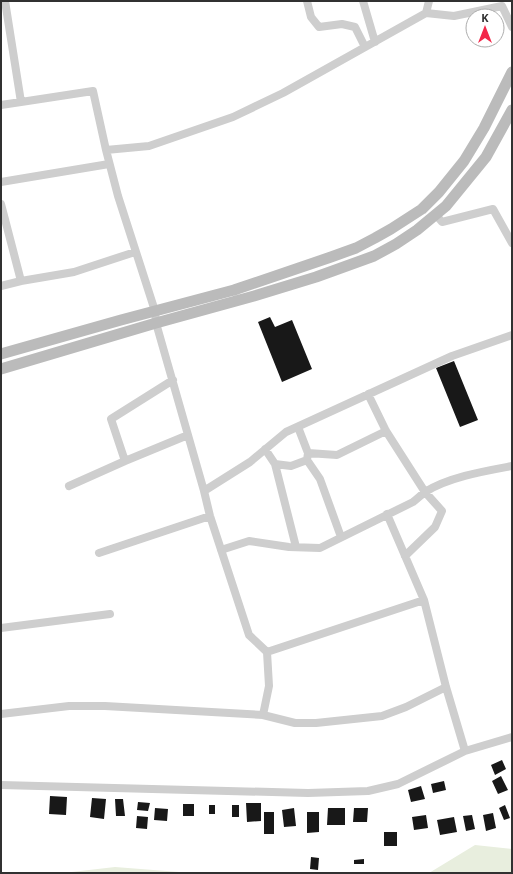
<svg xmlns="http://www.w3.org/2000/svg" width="513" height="874" viewBox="0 0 513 874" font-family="'Noto Sans',sans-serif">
<rect width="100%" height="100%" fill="#fff"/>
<!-- green -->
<path fill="#e8eede" d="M 475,845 L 512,849 L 512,873 L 429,873 Z
M 115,867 L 192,873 L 63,873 Z"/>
<!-- building -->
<path fill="#181818" d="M 270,317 L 275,327 L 292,320 L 312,369 L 282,382 L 258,322 Z
M 454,361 L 478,420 L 460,427 L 436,368 Z
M 502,760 L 506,769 L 495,775 L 491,765 Z
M 501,776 L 508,790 L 498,794 L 492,781 Z
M 444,781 L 446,790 L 433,793 L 431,784 Z
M 421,786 L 425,799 L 411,802 L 408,790 Z
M 50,796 L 67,797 L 66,815 L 49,814 Z
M 92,798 L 106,799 L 104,819 L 90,817 Z
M 115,799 L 123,799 L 125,816 L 116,816 Z
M 138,802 L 150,803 L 148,811 L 137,810 Z
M 246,803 L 261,803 L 261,821 L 247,822 Z
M 183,804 L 194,804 L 194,816 L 183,816 Z
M 209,805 L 215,805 L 215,814 L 209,814 Z
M 232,805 L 239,805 L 239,817 L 232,817 Z
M 505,805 L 510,818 L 504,820 L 499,808 Z
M 155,808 L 168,809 L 167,821 L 154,820 Z
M 294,808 L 296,826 L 284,827 L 282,810 Z
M 328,808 L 345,808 L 345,825 L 327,825 Z
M 354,808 L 368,808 L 367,822 L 353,822 Z
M 264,812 L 274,812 L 274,834 L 264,834 Z
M 307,812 L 319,812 L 319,832 L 307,833 Z
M 493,813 L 496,828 L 486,831 L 483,815 Z
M 426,815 L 428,828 L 414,830 L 412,817 Z
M 472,815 L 475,829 L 466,831 L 463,816 Z
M 137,816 L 148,817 L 147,829 L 136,828 Z
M 454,817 L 457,832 L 440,835 L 437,820 Z
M 384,832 L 397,832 L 397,846 L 384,846 Z
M 311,857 L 319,858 L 318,870 L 310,869 Z
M 364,859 L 364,864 L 354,864 L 354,860 Z"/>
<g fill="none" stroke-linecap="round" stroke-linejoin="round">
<!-- street -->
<path stroke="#cecece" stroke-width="8" d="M 307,1 L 311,17 L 319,27 L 342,24 L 355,27 L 365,47
M 363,1 L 375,42
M 429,1 L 426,13 L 454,16 L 502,6 L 512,27
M 21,102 L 93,91 L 106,150
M 1,105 L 21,102 L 5,1
M 1,182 L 109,164
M 1,204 L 21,281 L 1,286
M 436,215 L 442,222 L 493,209 L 512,243
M 21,281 L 74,272 L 135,252
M 173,380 L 111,419 L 125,461 L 188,435
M 368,394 L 386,431 L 425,492 L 442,511 L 435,527 L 405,556
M 265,449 L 275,464 L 291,466 L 307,460 L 308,453 L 298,427
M 308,453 L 337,455 L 386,431
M 307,460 L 320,479 L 341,537
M 275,464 L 296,547
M 69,486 L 125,461
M 204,491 L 156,323 L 155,311 L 118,196 L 106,150 L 149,146 L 233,117 L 283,93 L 426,13
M 387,514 L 424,600 L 446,687 L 465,751
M 221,550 L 249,541 L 289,547 L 320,548 L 413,502 C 417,499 421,495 425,492 C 449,477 485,471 512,466
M 99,553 L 210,516
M 1,628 L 110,614
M 267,652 L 424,600
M 1,714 L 69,706 L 105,706 L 263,715 L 295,723 L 316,723 L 382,716 L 406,707 L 446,687
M 263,715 L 269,686 L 267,652 L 249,635 L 210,516 L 204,491 L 250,462 L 286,432 L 452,356 L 512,335
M 1,785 L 308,793 L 368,791 L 398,784 L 465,751 L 512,737"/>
<!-- secondary -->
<path stroke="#bbb" stroke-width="11" d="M 1,354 L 121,320 L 234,290 L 331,257 L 356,248 L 375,238 L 391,229 L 422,209 L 439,192 L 464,161 L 484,128 L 512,72
M 1,369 L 156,323 L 254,296 L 316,277 L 374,256 L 396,244 L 417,230 L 446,206 L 486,157 L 512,110"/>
</g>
<!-- border -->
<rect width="513" height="874" fill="none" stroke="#313131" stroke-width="4"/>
<!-- north arrow -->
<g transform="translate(485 28)"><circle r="19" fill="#ffffff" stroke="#adadad"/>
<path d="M0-3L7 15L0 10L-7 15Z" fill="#f32749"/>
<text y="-6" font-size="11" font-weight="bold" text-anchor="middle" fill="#313131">K</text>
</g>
</svg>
